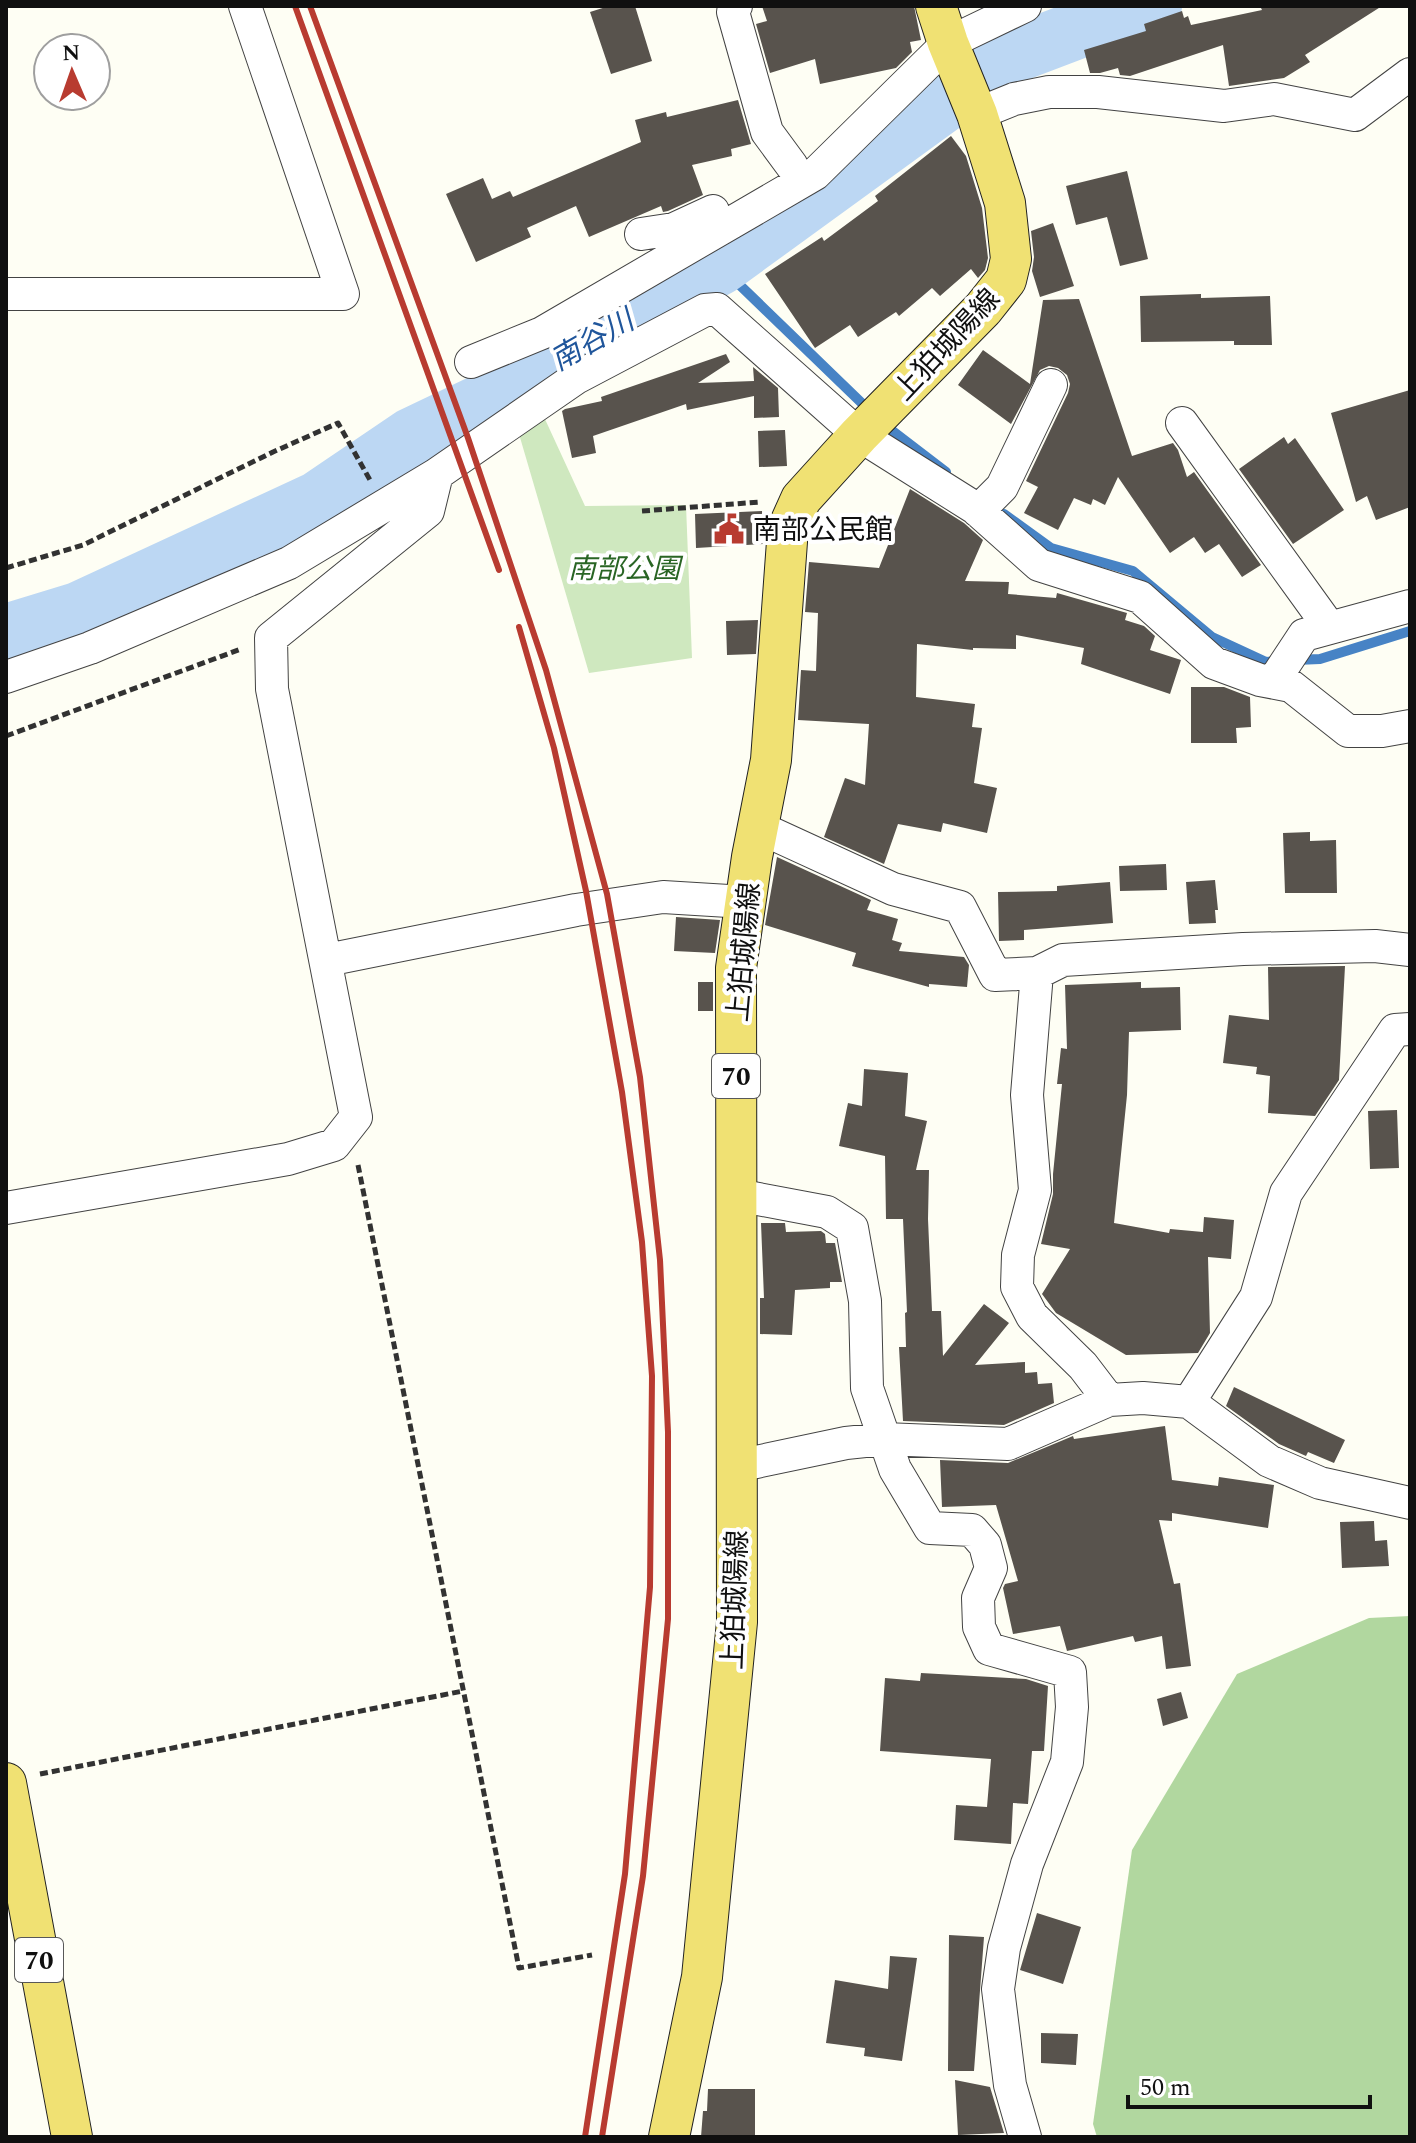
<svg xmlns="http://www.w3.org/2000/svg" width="1416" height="2143" viewBox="0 0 1416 2143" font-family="Spectral,'Noto Sans JP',serif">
<rect width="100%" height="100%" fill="#fefef4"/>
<!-- green -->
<path fill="#cfe8bf" d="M 544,417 L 585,506 L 686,505 L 692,658 L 589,673 L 519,434 Z"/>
<!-- forest -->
<path fill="#b1d79f" d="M 1410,1616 L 1410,2137 L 1097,2137 L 1093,2124 L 1132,1850 L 1237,1674 L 1369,1618 Z"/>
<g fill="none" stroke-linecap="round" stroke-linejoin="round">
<!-- stream -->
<path stroke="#4783c5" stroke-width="10" d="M 720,266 L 871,412
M 882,423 L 946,472
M 1004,514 L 1051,548 L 1133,571 L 1212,637 L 1266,662 L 1280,661
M 1296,660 L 1320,659 L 1410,631"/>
<!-- river -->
<path stroke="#bcd7f3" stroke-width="58" d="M 6,633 L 78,611 L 318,500 L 411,437 L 478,405 L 599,332 L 720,266 L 1009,56 L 1101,21 L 1153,6"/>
</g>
<!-- building -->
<path fill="#58534d" d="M 609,6 L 635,6 L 652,61 L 611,74 L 590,12 Z
M 762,6 L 914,6 L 921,40 L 910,42 L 912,52 L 896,68 L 820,84 L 815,59 L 770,73 L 756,24 L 767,21 Z
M 1260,6 L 1382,6 L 1305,55 L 1310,62 L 1284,78 L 1229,86 L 1223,45 L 1130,76 L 1120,75 L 1118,68 L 1100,73 L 1090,73 L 1084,50 L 1146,31 L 1144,24 L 1182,11 L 1184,18 L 1188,16 L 1191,25 L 1262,10 Z
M 738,100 L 751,144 L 731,149 L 732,156 L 692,165 L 703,195 L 668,211 L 663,212 L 661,206 L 589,237 L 576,206 L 527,228 L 531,237 L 476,262 L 446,194 L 483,178 L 492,199 L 510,191 L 513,197 L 641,142 L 635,120 L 666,112 L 667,117 Z
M 951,136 L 966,156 L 982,208 L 988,258 L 985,270 L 978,278 L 971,269 L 940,296 L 932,288 L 899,316 L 896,312 L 858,337 L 850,325 L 815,348 L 765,274 L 822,237 L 824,241 L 878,201 L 875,196 Z
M 1127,171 L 1148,259 L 1120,266 L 1107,217 L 1076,225 L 1066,186 Z
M 1053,223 L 1074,286 L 1040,297 L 1032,271 L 1034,257 L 1031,231 Z
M 1201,294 L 1201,298 L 1270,296 L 1272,345 L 1234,345 L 1234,341 L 1141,342 L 1140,296 Z
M 1079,299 L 1132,456 L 1173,443 L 1178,450 L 1187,477 L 1194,472 L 1261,565 L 1242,577 L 1219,544 L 1205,553 L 1194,537 L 1170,553 L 1118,477 L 1105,505 L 1093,499 L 1091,505 L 1074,498 L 1058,530 L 1024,513 L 1038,487 L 1026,481 L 1068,393 L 1070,384 L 1067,375 L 1058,368 L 1049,366 L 1040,370 L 1011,424 L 958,385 L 983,350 L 1030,384 L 1043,300 Z
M 726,354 L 730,362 L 698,383 L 754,381 L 753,367 L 778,388 L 779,417 L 754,418 L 754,396 L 687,410 L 686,404 L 593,436 L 596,453 L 572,458 L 562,411 L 565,409 L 602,401 L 601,397 Z
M 1410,390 L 1410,507 L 1376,520 L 1367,496 L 1356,502 L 1331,413 Z
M 785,430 L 787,466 L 759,467 L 758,431 Z
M 1284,437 L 1288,444 L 1295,438 L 1344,510 L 1293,544 L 1239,469 Z
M 910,489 L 964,523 L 983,540 L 965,581 L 1009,582 L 1008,594 L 1056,598 L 1057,593 L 1127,613 L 1125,620 L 1144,626 L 1155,636 L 1150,650 L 1181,660 L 1170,694 L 1081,664 L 1084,648 L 1016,635 L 1016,649 L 973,648 L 973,650 L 917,644 L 916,697 L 975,704 L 972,727 L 982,728 L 974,783 L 997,788 L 987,833 L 943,823 L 941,832 L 898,824 L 884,864 L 824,837 L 845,778 L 865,785 L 869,724 L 798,720 L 801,670 L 816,671 L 818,613 L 805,612 L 809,562 L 879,568 Z
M 762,511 L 763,544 L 696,548 L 695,514 Z
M 758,620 L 756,654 L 727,655 L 726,621 Z
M 1191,687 L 1224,687 L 1250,697 L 1251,727 L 1236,728 L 1237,743 L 1191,743 Z
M 1310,832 L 1310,841 L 1336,840 L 1337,893 L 1285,893 L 1283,833 Z
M 777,857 L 871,900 L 867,910 L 898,919 L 892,940 L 902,943 L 899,951 L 964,957 L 969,965 L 967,987 L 929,984 L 929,987 L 852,966 L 856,953 L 765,925 Z
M 1166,864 L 1167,890 L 1120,891 L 1119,866 Z
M 1215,880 L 1218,910 L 1215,910 L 1216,923 L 1189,924 L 1186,882 Z
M 1110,882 L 1113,923 L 1024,930 L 1024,940 L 999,941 L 998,892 L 1057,891 L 1057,886 Z
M 676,917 L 720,920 L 715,953 L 674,951 Z
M 1345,966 L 1339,1080 L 1315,1116 L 1268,1113 L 1270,1076 L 1256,1074 L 1257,1067 L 1223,1063 L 1229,1015 L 1269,1020 L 1268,967 Z
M 698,982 L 713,982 L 713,1011 L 698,1011 Z
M 1141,982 L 1141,988 L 1180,987 L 1181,1030 L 1129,1032 L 1127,1095 L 1114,1223 L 1169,1233 L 1170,1229 L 1203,1232 L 1204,1217 L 1234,1220 L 1231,1259 L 1208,1257 L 1210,1333 L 1198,1353 L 1126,1355 L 1056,1313 L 1042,1294 L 1070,1249 L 1041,1244 L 1053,1194 L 1053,1174 L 1062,1084 L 1057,1084 L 1061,1048 L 1067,1049 L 1065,985 Z
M 864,1069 L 908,1073 L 905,1116 L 927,1121 L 916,1170 L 929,1170 L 928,1219 L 932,1311 L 941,1311 L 943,1356 L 984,1304 L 1009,1323 L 975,1365 L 1025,1362 L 1025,1373 L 1037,1372 L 1038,1384 L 1052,1383 L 1054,1403 L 1004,1425 L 903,1421 L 899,1347 L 906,1347 L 905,1313 L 907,1312 L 903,1219 L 886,1219 L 885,1156 L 839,1146 L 848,1103 L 862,1106 Z
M 1397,1110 L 1399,1168 L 1370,1169 L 1368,1111 Z
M 761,1223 L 785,1223 L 786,1232 L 821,1231 L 825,1234 L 826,1243 L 835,1243 L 842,1282 L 830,1282 L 830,1288 L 795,1290 L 792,1335 L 760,1334 L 760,1298 L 764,1298 Z
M 1234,1387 L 1345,1440 L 1334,1463 L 1308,1452 L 1306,1456 L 1279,1444 L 1226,1406 Z
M 1165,1426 L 1172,1480 L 1218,1486 L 1219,1477 L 1274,1485 L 1268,1528 L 1172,1513 L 1172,1521 L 1159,1520 L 1174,1584 L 1180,1583 L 1191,1666 L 1166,1669 L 1162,1636 L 1135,1642 L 1133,1636 L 1067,1651 L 1060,1626 L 1013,1634 L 1003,1588 L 1005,1584 L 1018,1581 L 996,1505 L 942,1507 L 940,1460 L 1008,1463 L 1073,1436 L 1074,1439 Z
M 1374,1521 L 1375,1541 L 1387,1540 L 1389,1566 L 1342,1568 L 1340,1522 Z
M 921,1673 L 1026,1679 L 1048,1686 L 1044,1751 L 1032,1751 L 1028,1804 L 1013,1803 L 1011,1844 L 954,1840 L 956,1805 L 987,1807 L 991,1759 L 880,1751 L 885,1678 L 920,1681 Z
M 1181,1692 L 1188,1718 L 1163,1726 L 1157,1699 Z
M 1037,1913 L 1081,1927 L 1063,1984 L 1020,1970 Z
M 949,1935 L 984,1937 L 974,2071 L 948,2071 Z
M 890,1956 L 917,1958 L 902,2061 L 864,2056 L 865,2048 L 826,2043 L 835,1980 L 888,1989 Z
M 1041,2033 L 1078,2034 L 1076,2065 L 1041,2063 Z
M 955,2080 L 990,2087 L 1004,2133 L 958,2135 Z
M 708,2089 L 755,2089 L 755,2137 L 701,2137 L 703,2111 L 707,2111 Z"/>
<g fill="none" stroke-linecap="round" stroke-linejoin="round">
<!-- minor casing -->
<g stroke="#434343" stroke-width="34">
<path id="minor" d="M 736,6 L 733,12 L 767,132 L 792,166
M 977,114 L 1014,99 L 1049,92 L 1098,92 L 1224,106 L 1274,99 L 1355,115 L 1410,74
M 641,234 L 674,229 L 713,211
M 6,294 L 343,294 L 245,6
M 471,362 L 542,333 L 815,174 L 948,43 L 1025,6
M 1182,423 L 1330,628
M 978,511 L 1002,487 L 1051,385
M 6,677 L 90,648 L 289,563 L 437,474 L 576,378 L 705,310 L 717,309 L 859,435 L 975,508 L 1039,565 L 1140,597 L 1214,663 L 1260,680 L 1291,686 L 1348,731 L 1382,731 L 1410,726
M 1273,682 L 1304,635 L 1410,606
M 758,827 L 893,889 L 960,907 L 995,975 L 1037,973 L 1063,960 L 1243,949 L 1375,946 L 1410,950
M 327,960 L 576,910 L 663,897 L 745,902
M 1037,973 L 1027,1095 L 1035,1190 L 1018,1255 L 1017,1287 L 1032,1316 L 1083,1366 L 1109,1400
M 737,1195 L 827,1212 L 852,1228 L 865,1301 L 867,1388 L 895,1469 L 930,1528 L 972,1530 L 985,1545 L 991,1568 L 978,1598 L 979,1627 L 989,1649 L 1070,1672 L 1072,1707 L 1067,1762 L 1027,1864 L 1004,1948 L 998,1989 L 1010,2085 L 1025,2137
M 6,1208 L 288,1159 L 334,1145 L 356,1117 L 272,689 L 271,638 L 428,511 L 437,474
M 1189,1402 L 1256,1297 L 1286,1193 L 1395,1030 L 1410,1029
M 737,1466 L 846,1443 L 884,1439 L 1008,1444 L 1109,1400 L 1143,1398 L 1189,1402 L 1269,1461 L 1320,1483 L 1410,1503"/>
</g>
<!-- major casing -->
<g stroke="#212121" stroke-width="42">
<path id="major" d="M 6,1783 L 72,2137
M 669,2137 L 702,1977 L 737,1622 L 736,968 L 752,857 L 771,760 L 788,528 L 801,499 L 859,435 L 983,309 L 1006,280 L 1011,259 L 1005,203 L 977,114 L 948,43 L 936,6"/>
</g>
<!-- path -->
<path stroke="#323232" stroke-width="5" stroke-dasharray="8 4" stroke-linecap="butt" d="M 642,511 L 760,502
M 6,568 L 83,545 L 273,452 L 338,423 L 370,480
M 6,736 L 241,649
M 358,1165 L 519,1968 L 592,1955
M 40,1774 L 463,1691"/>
<!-- minor -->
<use href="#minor" stroke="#fff" stroke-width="32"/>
<!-- major -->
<use href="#major" stroke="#f0e173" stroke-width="40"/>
<!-- rail -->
<path stroke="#b83b30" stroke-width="6" d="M 295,6 L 499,570
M 310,6 L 468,438 L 546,670 L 607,894 L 640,1077 L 660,1260 L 668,1432 L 668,1619 L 643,1876 L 602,2137
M 519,627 L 554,748 L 586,891 L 622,1092 L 642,1242 L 652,1376 L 650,1587 L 625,1874 L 585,2137"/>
</g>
<!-- icons -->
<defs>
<g id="civic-bare" transform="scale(2.4)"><path d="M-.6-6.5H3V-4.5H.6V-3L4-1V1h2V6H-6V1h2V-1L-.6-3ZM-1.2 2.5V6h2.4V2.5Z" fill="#b83b30" stroke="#fff" stroke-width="2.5" paint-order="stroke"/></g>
</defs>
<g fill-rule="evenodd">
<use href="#civic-bare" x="729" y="529"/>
</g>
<g text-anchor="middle" stroke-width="8" stroke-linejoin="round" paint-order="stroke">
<!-- shield labels -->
<g fill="#fff" stroke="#585858" stroke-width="2">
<rect x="712" y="1054" width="48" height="44" rx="6"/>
<rect x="15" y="1938" width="48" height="44" rx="6"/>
</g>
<g font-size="26" font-weight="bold" fill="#101010">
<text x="736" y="1085">70</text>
<text x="39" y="1969">70</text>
</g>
<!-- street labels -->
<g font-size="28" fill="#101010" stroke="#fff">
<text transform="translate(946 344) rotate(-47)" y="10">上狛城陽線</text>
<text transform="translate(743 952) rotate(-85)" y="10">上狛城陽線</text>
<text transform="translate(734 1600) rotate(-88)" y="10">上狛城陽線</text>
</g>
<!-- poi labels -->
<g font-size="28" fill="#101010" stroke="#fff" text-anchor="start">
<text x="753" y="539">南部公民館</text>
</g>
<!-- park labels -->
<g font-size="28" font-style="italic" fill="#296524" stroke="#fff">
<text x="624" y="578">南部公園</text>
</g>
<!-- water labels -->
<g font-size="30" font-style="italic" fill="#20569b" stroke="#fff">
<text transform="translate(592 340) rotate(-30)" y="10">南谷川</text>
</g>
</g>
<!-- border -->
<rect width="1416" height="2143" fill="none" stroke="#101010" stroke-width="16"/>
<!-- north arrow -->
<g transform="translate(72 72) rotate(358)"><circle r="38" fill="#ffffff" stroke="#9f9f9f" stroke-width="2"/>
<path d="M0-6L14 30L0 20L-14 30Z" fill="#b83b30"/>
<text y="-12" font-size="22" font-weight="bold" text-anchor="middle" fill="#101010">N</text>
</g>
<!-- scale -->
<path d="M1128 2095v12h242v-12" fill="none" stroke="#101010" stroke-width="4"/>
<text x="1140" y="2095" font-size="24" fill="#101010" stroke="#ffffff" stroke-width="6" paint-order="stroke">50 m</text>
</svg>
